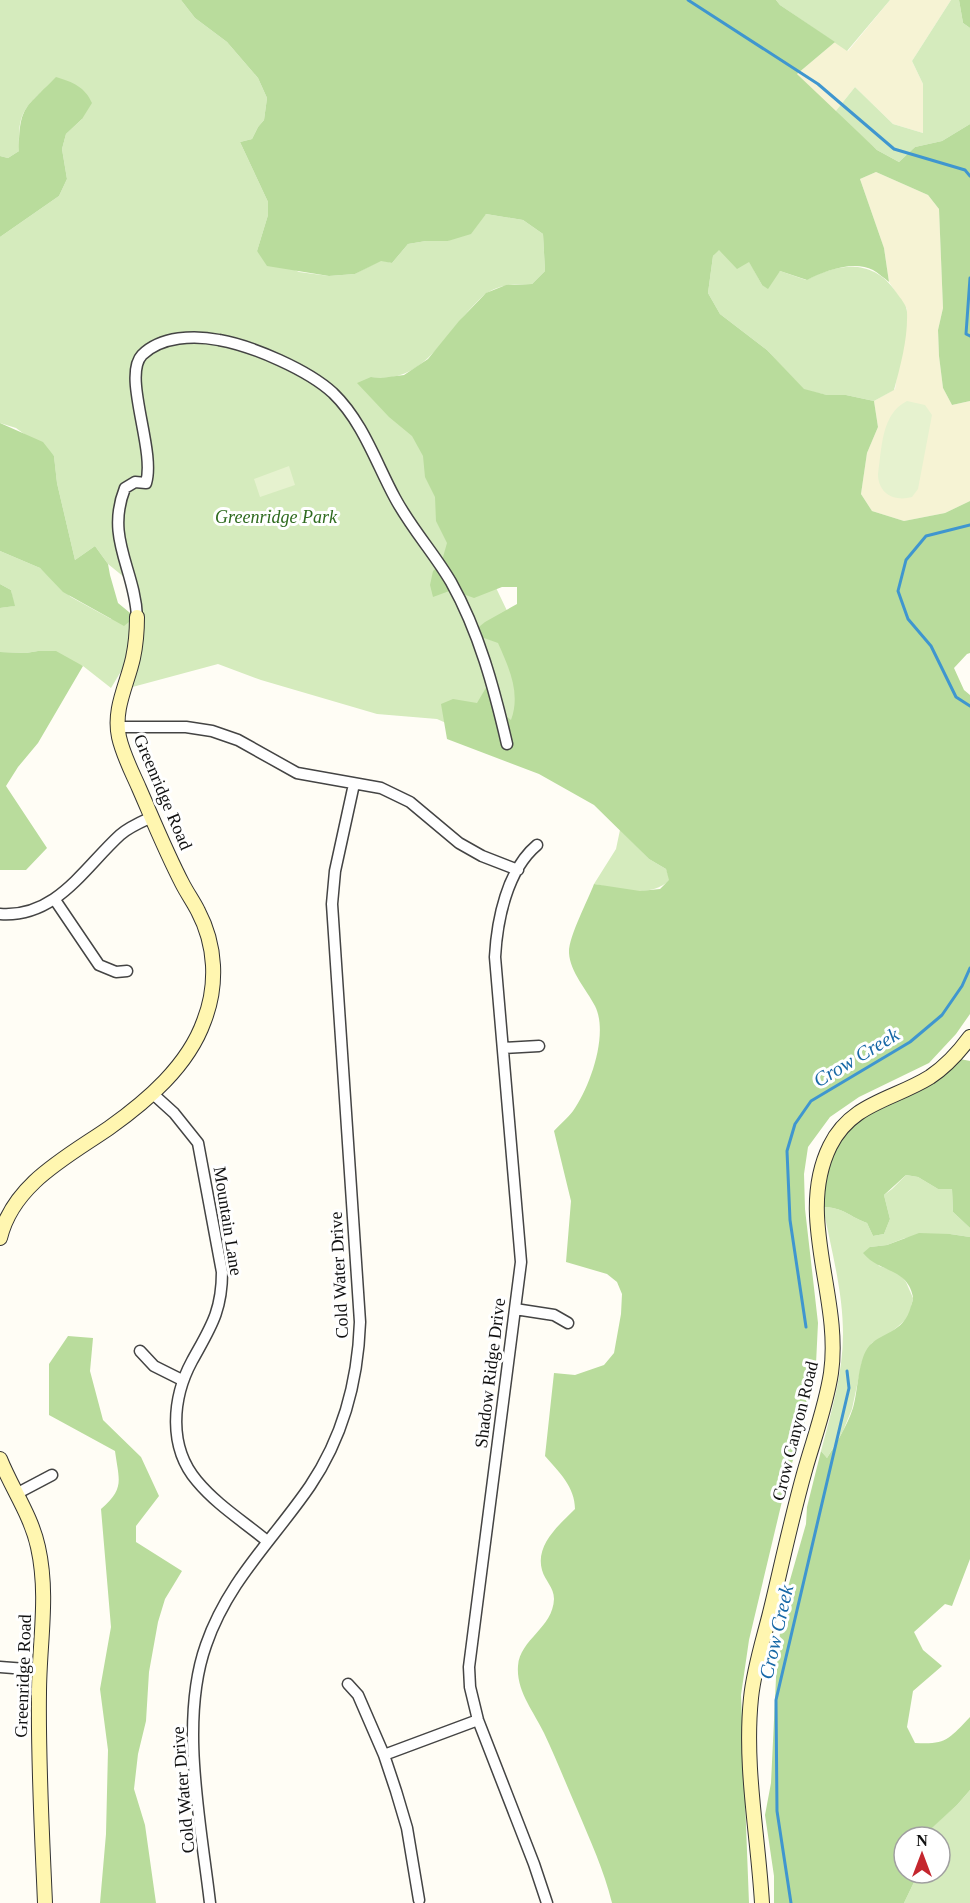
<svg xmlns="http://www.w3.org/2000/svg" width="970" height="1903" viewBox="0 0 970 1903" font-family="'Times New Roman',serif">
<rect width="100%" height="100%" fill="#fffdf5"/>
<!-- farmland -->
<path fill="#f6f3d4" d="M 890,0 L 951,0 L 912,61 L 923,84 L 923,133 L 893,124 L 855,87 L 835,112 L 797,74 L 835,42 L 848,51 Z
M 876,172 L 928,195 L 939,209 L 943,308 L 938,330 L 939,356 L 943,388 L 952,405 L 970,401 L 970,501 L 945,513 L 904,521 L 872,511 L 861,494 L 867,453 L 878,427 L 874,401 L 895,389 L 907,309 L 889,282 L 884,248 L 860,179 Z"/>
<!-- green -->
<path fill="#d5ebbd" d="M 0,0 L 181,0 L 195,18 L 227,42 L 258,78 L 267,98 L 264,120 L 258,127 L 252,139 L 240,142 L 268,202 L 268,215 L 257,251 L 299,272 L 329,276 L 355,274 L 381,260 L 392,263 L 408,244 L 426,241 L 448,241 L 486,214 L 523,220 L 543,234 L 545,271 L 532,284 C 517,284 500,284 487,293 C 482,296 477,302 473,306 C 443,337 422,385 371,377 L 432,454 L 510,617 L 533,718 L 464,731 L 437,719 L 377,714 L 261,680 L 218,664 L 125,689 L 135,586 L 108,564 L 95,546 L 75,560 L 57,483 L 54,456 L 16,428 L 0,423 L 0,237 L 59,196 L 67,179 L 62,149 L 66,134 L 82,119 L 41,92 C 18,113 19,122 19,151 L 8,158 L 0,156 Z
M 776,0 L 890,0 L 847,51 L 780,5 Z
M 951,0 L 959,0 L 963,23 L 970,28 L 970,124 L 942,141 L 915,147 L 899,162 L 877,150 L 835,112 L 855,87 L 893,124 L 923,133 L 923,84 L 912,61 Z
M 719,249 L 749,261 L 762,285 L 780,271 L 806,280 C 839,263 873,258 896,292 C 900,298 907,305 907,312 C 908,338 901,364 894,390 L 874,401 L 846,395 L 827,395 L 804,390 L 767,350 L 720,314 L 708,293 L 713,256 Z
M 0,551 L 40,568 L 71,597 L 111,619 L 135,617 L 123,668 L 111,688 L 83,666 L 38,651 L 26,653 L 0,652 L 0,608 L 14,606 L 11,590 L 0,584 Z
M 620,830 L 649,859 L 666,869 L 670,880 C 649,899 618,889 594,884 L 616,849 Z
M 906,1175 L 918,1177 L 938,1189 L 952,1189 L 953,1212 L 970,1228 L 970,1237 L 950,1234 L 905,1238 L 887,1245 L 870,1247 L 879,1266 L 898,1272 L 906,1282 L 913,1298 L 909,1317 L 889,1334 L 872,1343 L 862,1362 L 852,1409 L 843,1431 L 827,1458 L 821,1451 C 831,1413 843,1374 843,1334 C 843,1291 831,1249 823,1207 C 843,1207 850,1217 867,1223 L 873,1236 L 884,1234 L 890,1219 L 884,1195 L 892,1189 Z
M 970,1790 L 970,1903 L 904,1903 L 915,1880 L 912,1873 L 940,1873 L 940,1837 L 922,1837 L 923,1835 L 957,1805 Z"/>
<!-- forest -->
<path fill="#b9dc9c" d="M 181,0 L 776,0 L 780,5 L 835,42 L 797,74 L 877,150 L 899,162 L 915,147 L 942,141 L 970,124 L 970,401 L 952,405 L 943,388 L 939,356 L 938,330 L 943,308 L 939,209 L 928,195 L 876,172 L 860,179 L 884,248 L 889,282 C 884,278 878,273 873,270 C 854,260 824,271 807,280 L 780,271 L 768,289 L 762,285 L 749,262 L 737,269 L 719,250 L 713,256 L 708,293 L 720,314 L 767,350 L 804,389 L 827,395 L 846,395 L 874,401 L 878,427 L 867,453 L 861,494 L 872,511 L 904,521 L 945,513 L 970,501 L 970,653 L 967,654 L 954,668 L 964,690 L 970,695 L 970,1014 L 956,1034 L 929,1063 L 859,1097 L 830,1117 L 808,1147 L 804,1174 L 805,1209 L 818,1323 L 816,1364 L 807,1415 L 788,1476 L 749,1640 L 741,1695 L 749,1903 L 612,1903 C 604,1870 590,1840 577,1809 C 566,1784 556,1758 544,1733 C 534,1712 516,1691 518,1666 C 520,1639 553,1628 554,1599 C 554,1587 545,1581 542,1570 C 535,1545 559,1525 575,1509 C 575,1487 559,1472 545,1456 L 554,1373 L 575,1375 L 604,1365 L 614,1353 L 621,1314 L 622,1294 L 617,1282 L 607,1274 L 566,1262 L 571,1201 L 554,1131 C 560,1124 568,1118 573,1111 C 590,1087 609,1034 595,1006 C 587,990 570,972 569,953 C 568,938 588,900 594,884 L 640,891 L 660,889 L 669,880 L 666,869 L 649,859 L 594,805 L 539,774 L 447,739 L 441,704 L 453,699 L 477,703 L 487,686 L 495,695 L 499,711 L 511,720 C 521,693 509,668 498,643 L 484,638 L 474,631 L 485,622 L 517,604 L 517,587 L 502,587 L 474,598 L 452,590 L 433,597 L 430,585 L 433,571 L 441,564 L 447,543 L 436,521 L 435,497 L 425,477 L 423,456 L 412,436 L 389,417 L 357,383 L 371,377 L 381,378 L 404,375 L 428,359 L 459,321 L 486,293 L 506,285 L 532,284 L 545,271 L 543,234 L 523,220 L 486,214 L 471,234 L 448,241 L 426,241 L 408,244 L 392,263 L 381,261 L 355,274 L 329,276 L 267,266 L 257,251 L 268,215 L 268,202 L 240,142 L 252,139 L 258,127 L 264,120 L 267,98 L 258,78 L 227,42 L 195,18 Z
M 959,0 L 970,0 L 970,28 L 963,23 Z
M 56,77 C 73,82 85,87 92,103 L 82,119 L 66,134 L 62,149 L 67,179 L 59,196 L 0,237 L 0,156 L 8,158 L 19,151 C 19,105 26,108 56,77 Z
M 0,423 L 43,442 L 54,456 L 57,483 L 75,560 L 95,546 L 108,564 L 110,575 L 118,603 L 135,617 L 124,626 L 63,592 L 40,568 L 0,551 Z
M 0,584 L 11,590 L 15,606 L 0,608 Z
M 38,651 L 56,651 L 83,666 L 38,743 L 18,767 L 6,786 L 47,848 L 26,870 L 0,870 L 0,652 L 26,653 Z
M 960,1059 L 970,1061 L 970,1228 L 953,1212 L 952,1189 L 938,1189 L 918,1177 L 906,1175 L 884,1195 L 890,1219 L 884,1234 L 873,1236 L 867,1223 C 850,1217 843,1207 823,1207 L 824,1181 L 838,1139 L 852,1122 Z
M 919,1233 L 950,1234 L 970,1237 L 970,1559 L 952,1606 L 945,1604 L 914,1632 L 923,1650 L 942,1666 L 913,1691 L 907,1727 L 915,1743 C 946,1745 949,1739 970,1717 L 970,1790 L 957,1805 L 922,1837 L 904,1837 L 904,1873 L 912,1873 L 915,1880 L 904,1903 L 774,1903 L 774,1876 L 765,1815 L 771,1783 L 777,1657 L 784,1601 L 806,1524 L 807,1507 L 821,1451 L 827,1458 C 837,1442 847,1426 853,1408 C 858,1391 858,1363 867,1349 C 879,1331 904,1335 911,1306 C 912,1304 913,1299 913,1297 C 907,1267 879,1273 863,1253 L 870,1247 L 887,1245 Z
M 68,1336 L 93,1338 L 90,1371 L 103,1420 L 141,1457 L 159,1496 L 136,1526 L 136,1542 L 182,1571 L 165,1599 L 158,1622 L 149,1672 L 146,1721 L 138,1754 L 134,1789 L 145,1825 L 156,1903 L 100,1903 L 106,1834 L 108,1750 L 100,1689 L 111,1627 L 101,1509 C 125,1488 119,1481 115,1451 L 49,1415 L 49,1364 Z"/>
<!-- pitch -->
<path fill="#e6f2cf" d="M 907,401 L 925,405 L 932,415 L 918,489 L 912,497 C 895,502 878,494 878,474 C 882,448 881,414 907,401 Z
M 289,466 L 295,485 L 260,497 L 254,479 Z"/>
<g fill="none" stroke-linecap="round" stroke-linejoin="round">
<!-- stream -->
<path stroke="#3f96cf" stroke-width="3" d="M 688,0 L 818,84 L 894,149 L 965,170 L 970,176
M 970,278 L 966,334 L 970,336
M 970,525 L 926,536 L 906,560 L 898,591 L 908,619 L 931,646 L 956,697 L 970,706
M 806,1327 L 790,1220 L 787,1151 L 795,1124 L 811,1101 L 910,1042 L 942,1015 L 962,986 L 970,968
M 791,1903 L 777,1811 L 776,1700 L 849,1388 L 847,1371"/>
<!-- street casing -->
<g stroke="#444" stroke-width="13">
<path id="street" d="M 137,617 C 135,569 105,538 125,488 L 135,482 L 146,483 C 156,450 122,376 142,355 C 161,336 195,335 219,340 C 253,346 308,370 333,393 C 363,422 376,463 395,498 C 411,528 434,553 451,582 C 479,632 494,688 507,744
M 118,727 L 186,727 L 212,731 L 238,740 L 297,773 L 381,788 L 410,802 L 459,843 L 482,856 L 518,870
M 537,845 C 507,870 497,920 495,957 L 521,1262 L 469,1667 L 470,1687 L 478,1720 L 534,1864 L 547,1903
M 55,900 L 99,965 L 116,972 L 127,971
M 0,914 C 56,918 83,869 120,835 C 129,827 141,822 152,817
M 503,1048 L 539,1046
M 153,1094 L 174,1113 L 198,1143 L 222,1272 C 222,1312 210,1328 192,1361 C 172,1398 168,1447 197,1481 C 217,1505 243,1521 267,1541
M 515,1309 L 554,1315 L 568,1323
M 140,1351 L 154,1366 L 182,1380
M 16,1494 L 52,1475
M 0,1667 L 39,1670
M 348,1684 L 358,1695 L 384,1755 L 396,1791 L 407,1828 L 419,1900
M 384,1755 L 478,1720
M 210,1903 C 201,1824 179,1721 206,1645 C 228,1581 273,1540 310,1486 C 343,1437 358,1380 360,1322 L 332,904 L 335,871 L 354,784"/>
</g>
<!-- secondary casing -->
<g stroke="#333" stroke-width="16">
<path id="secondary" d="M 0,1238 C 13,1184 67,1157 109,1128 C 147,1101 188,1066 204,1021 C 218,985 216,945 198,911 C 193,901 187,893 182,883 C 166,852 153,820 139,788 C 132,772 123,755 119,737 C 113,709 127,685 133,658 C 136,644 137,631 137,617
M 0,1459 C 12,1489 31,1515 38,1547 C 49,1596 39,1644 39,1693 C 38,1763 42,1833 45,1903
M 762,1903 C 758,1835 744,1766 751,1698 C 754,1668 764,1638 771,1609 C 782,1563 792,1516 805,1470 C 814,1438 826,1406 831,1373 C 842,1297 795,1217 830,1146 C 851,1103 893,1100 930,1077 C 945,1067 959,1052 970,1037"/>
</g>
<!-- street -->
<use href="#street" stroke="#fff" stroke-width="10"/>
<!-- secondary -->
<use href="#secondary" stroke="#fff6b0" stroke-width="14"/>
</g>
<g text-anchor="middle" stroke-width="6" stroke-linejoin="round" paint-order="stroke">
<!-- park labels -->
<g font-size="18" font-style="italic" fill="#2f6b1f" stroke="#fff">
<text x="276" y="523">Greenridge Park</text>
</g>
<!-- street labels -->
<g font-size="18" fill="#111" stroke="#fff">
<text transform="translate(163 792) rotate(67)" y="6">Greenridge Road</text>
<text transform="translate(228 1221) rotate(81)" y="6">Mountain Lane</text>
<text transform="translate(339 1275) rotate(-93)" y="6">Cold Water Drive</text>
<text transform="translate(490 1373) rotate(-83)" y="6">Shadow Ridge Drive</text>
<text transform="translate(795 1431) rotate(-76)" y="6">Crow Canyon Road</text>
<text transform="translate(23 1676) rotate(-88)" y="6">Greenridge Road</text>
<text transform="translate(183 1790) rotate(-95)" y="6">Cold Water Drive</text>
</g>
<!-- water labels -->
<g font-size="20" font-style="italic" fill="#1768a6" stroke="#fff">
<text transform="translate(856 1057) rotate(-31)" y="7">Crow Creek</text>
<text transform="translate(776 1632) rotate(-77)" y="7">Crow Creek</text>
</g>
</g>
<!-- north arrow -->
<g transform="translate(922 1855)"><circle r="28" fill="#ffffff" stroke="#a0a0a0" stroke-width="1.5"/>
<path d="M0-4.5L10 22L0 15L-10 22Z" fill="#c4262e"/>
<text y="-9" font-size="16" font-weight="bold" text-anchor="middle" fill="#111111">N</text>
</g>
</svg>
